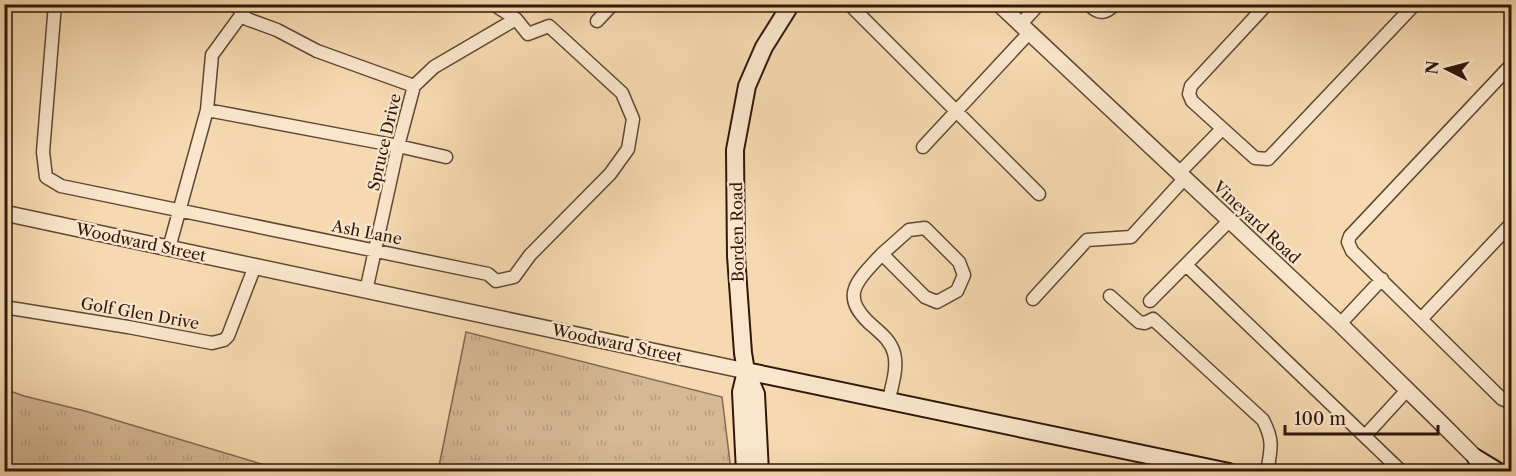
<svg xmlns="http://www.w3.org/2000/svg" width="1516" height="476" viewBox="0 0 1516 476" font-family="'Libre Caslon Text',serif">
<defs>
<pattern id="grass-tufts" width="24" height="20" patternUnits="userSpaceOnUse" patternTransform="scale(1.5)"><rect width="24" height="20" fill="#d5b894"/><path d="M3 7l-1-3M5 7V3M7 7l1-3M15 17l-1-3M17 17v-4M19 17l1-3" fill="none" stroke="#b79d7e"/></pattern>
</defs>
<rect width="100%" height="100%" fill="#f6d9b0"/>
<filter id="stains"><feTurbulence type="fractalNoise" baseFrequency=".00333" numOctaves="4"/><feColorMatrix values="0 0 0 0 .2 0 0 0 0 .09 0 0 0 0 .02 0 0 0 .5 -.17"/></filter>
<radialGradient id="worn" r=".72"><stop offset=".6" stop-color="#630" stop-opacity="0"/><stop offset="1" stop-color="#630" stop-opacity=".3"/></radialGradient>
<!-- grass -->
<path fill="url(#grass-tufts)" stroke="#836850" stroke-width="1.5" d="M 466,332 L 722,397 L 731,471 L 438,471 Z
M 4,389 L 24,396 L 85,411 L 285,471 L 5,471 Z"/>
<g fill="none" stroke-linecap="round" stroke-linejoin="round">
<!-- minor casing -->
<g stroke="#624834" stroke-width="15">
<path id="minor" d="M 55,4 L 43,152 L 46,177 L 61,186 L 488,274 L 496,281 L 514,277 L 530,255 L 610,174 L 628,149 L 633,119 L 622,93 L 549,26 L 528,34 L 516,19 L 493,4
M 235,4 L 247,19 L 277,30 L 317,51 L 414,86
M 849,4 L 1039,194
M 1088,4 C 1098,14 1105,15 1115,4
M 1267,4 L 1191,86 L 1189,94 L 1192,101 L 1255,158 L 1268,159 L 1415,4
M 597,21 L 613,4
M 1020,25 L 1039,4
M 1512,64 L 1350,236 L 1348,242 L 1352,251 L 1502,399 L 1512,403
M 207,110 L 398,146 L 446,157
M 923,147 L 1029,33
M 1179,173 L 1222,129
M 925,228 L 959,262 L 964,275 L 957,291 L 937,302 L 925,297 L 882,254 L 909,230 Z
M 169,248 L 207,110 L 212,55 L 242,14 L 245,4
M 882,254 C 855,283 838,297 875,328 C 883,335 891,342 894,353 C 898,368 892,385 889,399
M 1186,265 L 1402,472
M 366,291 L 398,146 L 414,86 L 434,67 L 516,19
M 1110,296 L 1139,322 L 1145,323 L 1153,319 L 1263,420 C 1274,441 1271,449 1267,472
M 1033,299 L 1087,240 L 1131,237 L 1184,179
M 1150,301 L 1229,221
M 4,307 L 128,327 L 212,343 L 224,340 L 228,336 L 255,266
M 1422,318 L 1512,223
M 1340,324 L 1382,279
M 1365,436 L 1408,389"/>
</g>
<!-- tertiary casing -->
<g stroke="#624834" stroke-width="18">
<path id="tertiary" d="M 999,4 L 1340,324 L 1440,422 L 1476,458 L 1482,469
M 4,213 L 746,371"/>
</g>
<!-- secondary casing -->
<g stroke="#31180b" stroke-width="20">
<path id="secondary" d="M 746,371 L 1229,472
M 746,371 L 756,394 L 760,472
M 1476,458 L 1499,472
M 745,472 L 741,392 L 746,371 L 743,353 L 736,256 L 735,150 L 747,86 L 764,47 L 791,4"/>
</g>
<!-- minor -->
<use href="#minor" stroke="#f9e6cc" stroke-width="12"/>
<!-- tertiary -->
<use href="#tertiary" stroke="#f9e6cc" stroke-width="15"/>
<!-- secondary -->
<use href="#secondary" stroke="#f9e6cc" stroke-width="16"/>
</g>
<g text-anchor="middle" stroke-width="4.5" stroke-linejoin="round" paint-order="stroke">
<!-- street labels -->
<g font-size="16" fill="#31180b" stroke="#f9e6cc">
<text transform="translate(384 142) rotate(-77)" y="6">Spruce Drive</text>
<text transform="translate(1257 222) rotate(43)" y="6">Vineyard Road</text>
<text transform="translate(367 232) rotate(11)" y="6">Ash Lane</text>
<text transform="translate(737 232) rotate(-91)" y="6">Borden Road</text>
<text transform="translate(141 242) rotate(12)" y="6">Woodward Street</text>
<text transform="translate(140 313) rotate(10)" y="6">Golf Glen Drive</text>
<text transform="translate(617 343) rotate(12)" y="6">Woodward Street</text>
</g>
</g>
<!-- margin -->
<rect width="1516" height="476" fill="none" stroke="#f6d9b0" stroke-width="24"/>
<rect x="6" y="6" width="1504" height="464" fill="none" stroke="#31180b" stroke-width="3"/>
<rect x="12" y="12" width="1492" height="452" fill="none" stroke="#31180b" stroke-width="1.5"/>
<!-- north arrow -->
<g transform="translate(1447 69) rotate(276)" stroke="#f9e6cc" stroke-width="4.5" paint-order="stroke">
<path d="M0-4.5L10 22L0 15L-10 22Z" fill="#31180b"/>
<text y="-9" font-size="16" font-weight="bold" text-anchor="middle" fill="#31180b">N</text>
</g>
<!-- scale -->
<path d="M1285 425v9h153v-9" fill="none" stroke="#31180b" stroke-width="3"/>
<text x="1294" y="425" font-size="18" fill="#31180b" stroke="#f9e6cc" stroke-width="4.5" paint-order="stroke">100 m</text>
<rect width="100%" height="100%" filter="url(#stains)"/>
<rect width="100%" height="100%" fill="url(#worn)"/>
</svg>
